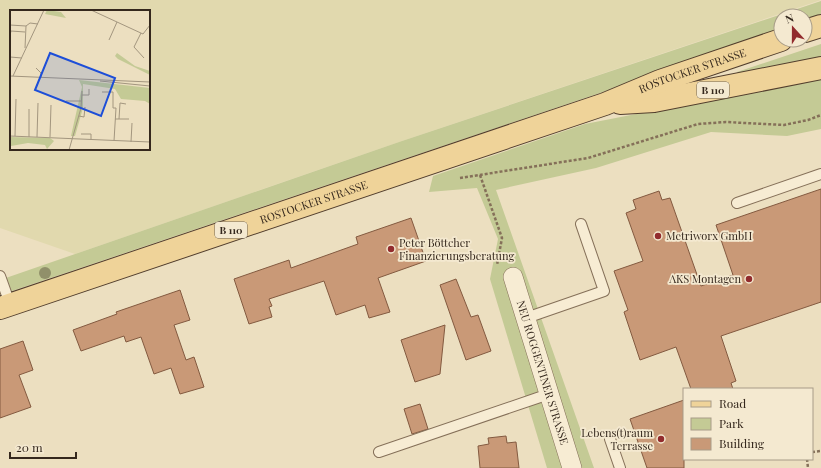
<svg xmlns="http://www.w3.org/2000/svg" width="821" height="468" viewBox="0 0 821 468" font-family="'Playfair Display',serif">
<rect width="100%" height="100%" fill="#ecdfc0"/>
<!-- farmland -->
<path fill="#e1d9ae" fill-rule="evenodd" d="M 0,0 L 821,0 L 399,142 L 75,254 L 0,228 ZM 11,11 L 149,11 L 149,149 L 11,149 Z"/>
<!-- green -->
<path fill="#c4ca95" d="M 821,1 L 821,18 L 805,23 L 805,16 L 781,16 L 781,32 L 0,295 L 0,280 L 399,142 Z
M 821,44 L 821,61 L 739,77 L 737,72 Z
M 821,78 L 821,129 L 787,136 L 711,132 L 596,168 L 496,190 L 594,468 L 547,468 L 490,279 L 498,239 L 477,188 L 429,192 L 433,176 L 585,124 Z"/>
<!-- building -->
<path fill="#c99977" stroke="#835a40" d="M 821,189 L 821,302 L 721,336 L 736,381 L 731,383 L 733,389 L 691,389 L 676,347 L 640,360 L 624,312 L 628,310 L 614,271 L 643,261 L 626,213 L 636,209 L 633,200 L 659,191 L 662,200 L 670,198 L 701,286 L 733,275 L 716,225 Z
M 411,218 L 426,261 L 378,278 L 390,312 L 369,318 L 365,305 L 336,315 L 324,281 L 269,299 L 272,306 L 269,307 L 272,317 L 249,324 L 234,279 L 289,260 L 291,268 L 358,244 L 356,237 Z
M 456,279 L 471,317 L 478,315 L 491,351 L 466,360 L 440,285 Z
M 180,290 L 190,320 L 174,325 L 186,360 L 194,357 L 204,387 L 180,394 L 171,368 L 154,374 L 141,337 L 126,342 L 124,336 L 81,351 L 73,330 L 117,314 L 116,312 Z
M 445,325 L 440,374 L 415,382 L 401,340 Z
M 23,341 L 33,370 L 19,375 L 31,407 L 0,418 L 0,349 Z
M 684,400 L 684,468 L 647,468 L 630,419 Z
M 420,404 L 428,429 L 412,434 L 404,409 Z
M 506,436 L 507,443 L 516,442 L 519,468 L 480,468 L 478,446 L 489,444 L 488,438 Z"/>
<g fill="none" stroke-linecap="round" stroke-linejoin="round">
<!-- service casing -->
<g stroke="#857059" stroke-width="12">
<path id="service" d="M 737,203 L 821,174
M 0,276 L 10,304
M 526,318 L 604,291 L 581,224
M 610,439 L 620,468
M 379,452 L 549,394"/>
</g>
<!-- minor casing -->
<g stroke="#857059" stroke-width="20">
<g id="minor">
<path id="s1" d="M 513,277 L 572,468"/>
</g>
</g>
<!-- primary casing -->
<g stroke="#523e2d" stroke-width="24">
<g id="primary">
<path d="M 805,31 L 821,26"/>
<path d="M 620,103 L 654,101 L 821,68"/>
<path id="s2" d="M 0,308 L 605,104 L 660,81 L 781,40"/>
</g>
</g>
<!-- path -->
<path stroke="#857059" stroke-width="2.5" stroke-dasharray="3 2" stroke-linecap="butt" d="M 480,175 L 502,238 L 497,265
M 460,178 L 588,158 L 698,124 L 726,122 L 784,125 L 808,120 L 821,115
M 812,452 L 821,451
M 807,459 L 808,468"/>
<!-- service -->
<use href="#service" stroke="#f7ecd3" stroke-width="10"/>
<!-- minor -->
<use href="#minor" stroke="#f7ecd3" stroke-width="19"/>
<!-- primary -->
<use href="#primary" stroke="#efd399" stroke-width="22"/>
</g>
<!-- trees -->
<circle fill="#91906a" cx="45" cy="273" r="6"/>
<!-- markers -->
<g fill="#922b2d" stroke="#f4e9d0" stroke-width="1.5">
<circle cx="658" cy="236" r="4"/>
<circle cx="391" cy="249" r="4"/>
<circle cx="749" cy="279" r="4"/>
<circle cx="661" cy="439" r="4"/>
</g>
<g text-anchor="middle" stroke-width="3.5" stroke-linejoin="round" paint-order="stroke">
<!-- shield labels -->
<g fill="#f4e9d0" stroke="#6e6253" stroke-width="1">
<rect x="697" y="82" width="32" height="16" rx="3"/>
<rect x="215" y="222" width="32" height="16" rx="3"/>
</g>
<g font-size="10" font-weight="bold" fill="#35281d">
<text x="713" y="94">B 110</text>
<text x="231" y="234">B 110</text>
</g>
<!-- street labels -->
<g font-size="11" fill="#35281d" stroke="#f4e9d0">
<text dy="4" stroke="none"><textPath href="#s2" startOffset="732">ROSTOCKER STRASSE</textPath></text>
<text dy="4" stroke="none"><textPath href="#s2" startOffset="331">ROSTOCKER STRASSE</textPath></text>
<text dy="4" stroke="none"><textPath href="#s1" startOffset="100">NEU ROGGENTINER STRASSE</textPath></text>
</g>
<!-- poi labels -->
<g font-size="11" fill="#35281d" stroke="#f4e9d0" text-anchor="start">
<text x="666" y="240">Metriworx GmbH</text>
<text x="399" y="247">Peter Böttcher<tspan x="399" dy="13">Finanzierungsberatung</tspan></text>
<text x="741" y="283" text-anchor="end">AKS Montagen</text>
<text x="653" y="437" text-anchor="end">Lebens(t)raum<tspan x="653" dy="13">Terrasse</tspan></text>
</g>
</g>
<!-- overview -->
<g transform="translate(10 10)">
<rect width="140" height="140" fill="#ecdfc0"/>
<path d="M 37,0 L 51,2 L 56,8 L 35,4 ZM 107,43 L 125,56 L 140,61 L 140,65 L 108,49 L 105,46 ZM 69,70 L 140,78 L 140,94 L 135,91 L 111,89 L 105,79 L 73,74 L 73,98 L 65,126 L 61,126 L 72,77 ZM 0,127 L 40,128 L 44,131 L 37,139 L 35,135 L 18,133 L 1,136 Z" fill="#c4ca95"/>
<path fill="none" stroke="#a3967f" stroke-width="1" d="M 81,0 L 133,24 L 140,15M 0,15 L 16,16 L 20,13 L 28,14M 131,23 L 124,37 L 134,48M 0,25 L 1,21 L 15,22M 99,30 L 107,12M 15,38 L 16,16M 0,47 L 12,48M 26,58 L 31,63 L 31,68M 0,66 L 140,72M 3,66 L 34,0M 90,71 L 140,76M 92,82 L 103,82 L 103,98 L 106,98 L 104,131M 72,85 L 79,85 L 79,79M 56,91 L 71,91M 69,106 L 74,107 L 75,97M 105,109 L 119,109M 109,109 L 110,93 L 116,94M 71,124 L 81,124 L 81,130M 0,126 L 140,132M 5,126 L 6,89M 19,127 L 19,99M 27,127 L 28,93M 40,127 L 41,95M 121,132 L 122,113M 59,140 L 71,98 L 72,81"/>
<path fill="#1d4ed8" fill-opacity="0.15" stroke="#1d4ed8" stroke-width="2" d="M 40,43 L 105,68 L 91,106 L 25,80 Z"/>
<rect width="140" height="140" fill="none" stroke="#35281d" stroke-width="2"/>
</g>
<!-- legend -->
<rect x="683" y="388" width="130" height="72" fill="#f4e9d0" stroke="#a89c88"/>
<rect x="691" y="401" width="20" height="6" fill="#efd399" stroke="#a89c88"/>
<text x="719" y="408" font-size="12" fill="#35281d">Road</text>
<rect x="691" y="418" width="20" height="12" fill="#c4ca95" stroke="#a89c88"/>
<text x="719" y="428" font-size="12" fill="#35281d">Park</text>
<rect x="691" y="438" width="20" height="12" fill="#c99977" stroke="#a89c88"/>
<text x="719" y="448" font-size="12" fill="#35281d">Building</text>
<!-- north arrow -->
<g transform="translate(793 28) rotate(339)"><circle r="19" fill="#f4e9d0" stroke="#a89c88"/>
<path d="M0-3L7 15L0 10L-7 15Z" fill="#922b2d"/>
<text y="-6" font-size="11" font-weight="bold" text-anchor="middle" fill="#35281d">N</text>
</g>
<!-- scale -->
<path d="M10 452v6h66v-6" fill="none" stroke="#35281d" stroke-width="2"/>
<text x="16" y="452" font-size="12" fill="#35281d" stroke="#f4e9d0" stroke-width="3" paint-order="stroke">20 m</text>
</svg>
